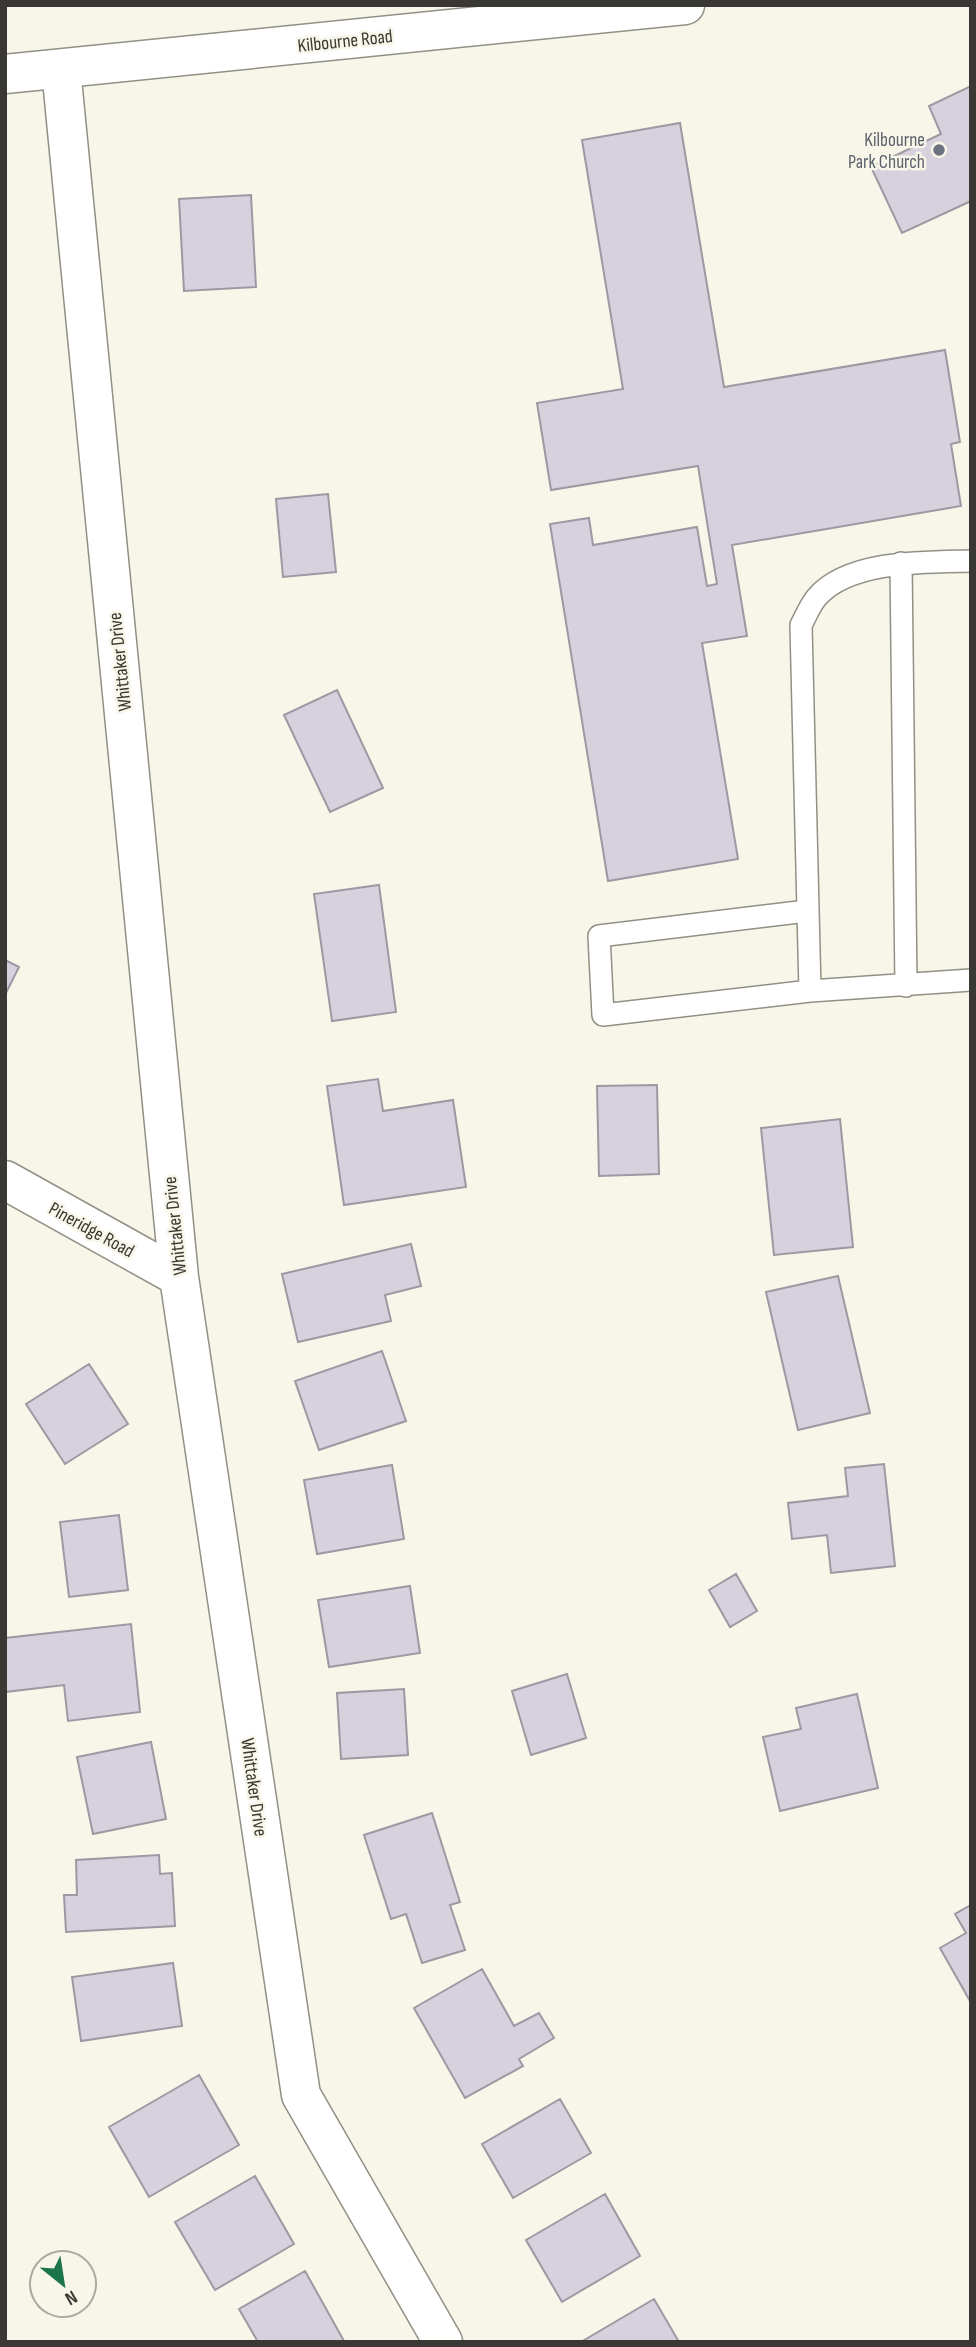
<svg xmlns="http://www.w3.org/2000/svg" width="976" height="2347" viewBox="0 0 976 2347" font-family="'Sofia Sans Condensed',sans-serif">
<rect width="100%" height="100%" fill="#f8f5e9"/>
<!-- building -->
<path fill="#d6d1dc" stroke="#9d98a2" stroke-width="2" d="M 971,86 L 971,201 L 902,233 L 871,167 L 941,134 L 929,106 Z
M 680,123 L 724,387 L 945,350 L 960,442 L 951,444 L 961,506 L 732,545 L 747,636 L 702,643 L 738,859 L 608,881 L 550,524 L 589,518 L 593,545 L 697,527 L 707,586 L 717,584 L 698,466 L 551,490 L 537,403 L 623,389 L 582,140 Z
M 251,195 L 256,287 L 184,291 L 179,199 Z
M 328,494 L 336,572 L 283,577 L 276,499 Z
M 337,690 L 383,788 L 330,812 L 284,715 Z
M 379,885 L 396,1012 L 332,1021 L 314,894 Z
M 5,960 L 19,967 L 5,995 Z
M 378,1079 L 383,1111 L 453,1100 L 466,1187 L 344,1205 L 327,1086 Z
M 657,1085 L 659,1174 L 599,1176 L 597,1086 Z
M 840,1119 L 853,1247 L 774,1255 L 761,1128 Z
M 411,1244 L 421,1286 L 385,1295 L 391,1321 L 298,1342 L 282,1274 Z
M 838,1276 L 870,1413 L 798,1430 L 766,1292 Z
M 382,1351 L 406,1421 L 319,1450 L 295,1381 Z
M 89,1364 L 128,1424 L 65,1464 L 26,1404 Z
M 884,1464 L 895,1566 L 831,1573 L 827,1535 L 792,1539 L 788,1503 L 848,1496 L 845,1468 Z
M 392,1465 L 404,1539 L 317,1554 L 304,1480 Z
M 119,1515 L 128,1590 L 69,1597 L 60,1522 Z
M 736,1574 L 757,1611 L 730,1627 L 709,1590 Z
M 410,1586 L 420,1653 L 329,1667 L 318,1600 Z
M 131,1624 L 140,1712 L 68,1721 L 64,1685 L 5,1692 L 5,1638 Z
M 567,1674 L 586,1738 L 531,1755 L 512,1691 Z
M 404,1689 L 408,1755 L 341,1759 L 337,1693 Z
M 857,1694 L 878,1788 L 780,1811 L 763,1737 L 801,1729 L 796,1708 Z
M 151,1742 L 166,1819 L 93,1834 L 77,1757 Z
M 432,1813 L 460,1902 L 450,1905 L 465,1950 L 422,1963 L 406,1914 L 391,1919 L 364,1835 Z
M 159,1855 L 160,1874 L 172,1873 L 175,1926 L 66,1932 L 64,1895 L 77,1895 L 76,1860 Z
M 971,1905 L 971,2001 L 970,2001 L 940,1948 L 966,1933 L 955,1914 Z
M 173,1963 L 182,2026 L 81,2041 L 72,1977 Z
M 482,1969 L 514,2026 L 539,2013 L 554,2038 L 519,2059 L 523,2066 L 465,2098 L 414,2008 Z
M 199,2075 L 239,2145 L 149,2197 L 109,2127 Z
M 560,2099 L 591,2153 L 513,2198 L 482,2144 Z
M 255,2176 L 294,2244 L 215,2290 L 175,2222 Z
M 605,2194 L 640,2256 L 562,2302 L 526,2240 Z
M 305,2271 L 344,2341 L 258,2342 L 239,2309 Z
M 654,2299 L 679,2342 L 581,2342 Z"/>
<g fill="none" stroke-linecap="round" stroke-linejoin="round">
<!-- service casing -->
<g stroke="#929085" stroke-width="24">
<path id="service" d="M 971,561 C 926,562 849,560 817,597 C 810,605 806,616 801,625 L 810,991 L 971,980
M 901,563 L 906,986
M 807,911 L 599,936 L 603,1015 L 810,991"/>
</g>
<!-- minor casing -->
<g stroke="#929085" stroke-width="41">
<path id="minor" d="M 61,69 L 179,1277 L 301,2095 L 443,2342
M 5,1180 L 179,1277"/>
</g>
<!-- tertiary casing -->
<g stroke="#929085" stroke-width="41">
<path id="tertiary" d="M 5,74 L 685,5"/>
</g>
<!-- service -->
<use href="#service" stroke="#fff" stroke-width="21"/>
<!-- minor -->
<use href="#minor" stroke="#fff" stroke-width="38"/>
<!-- tertiary -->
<use href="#tertiary" stroke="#fff" stroke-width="38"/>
</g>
<!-- markers -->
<circle fill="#6b7280" stroke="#f8f5e9" stroke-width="2.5" cx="939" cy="150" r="7"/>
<g text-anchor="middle" stroke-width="5" stroke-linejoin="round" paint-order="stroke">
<!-- street labels -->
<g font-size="19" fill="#393834" stroke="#f8f5e9">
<text transform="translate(345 40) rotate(-6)" y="7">Kilbourne Road</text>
<text transform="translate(119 662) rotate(-96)" y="7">Whittaker Drive</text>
<text transform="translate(174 1226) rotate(-96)" y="7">Whittaker Drive</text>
<text transform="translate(92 1229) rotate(29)" y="7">Pineridge Road</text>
<text transform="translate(255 1787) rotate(82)" y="7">Whittaker Drive</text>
</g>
<!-- worship labels -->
<g font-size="19" fill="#5b616d" stroke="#f8f5e9" text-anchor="end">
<text x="925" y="146">Kilbourne<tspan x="925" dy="22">Park Church</tspan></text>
</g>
</g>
<!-- border -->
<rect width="976" height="2347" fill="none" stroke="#393834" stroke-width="14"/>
<!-- north arrow -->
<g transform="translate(63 2284) rotate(150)"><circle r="33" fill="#f8f5e9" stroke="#aca9a1" stroke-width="2"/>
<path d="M0-5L12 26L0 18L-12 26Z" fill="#1c754a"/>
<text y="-10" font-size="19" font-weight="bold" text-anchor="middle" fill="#393834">N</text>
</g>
</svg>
